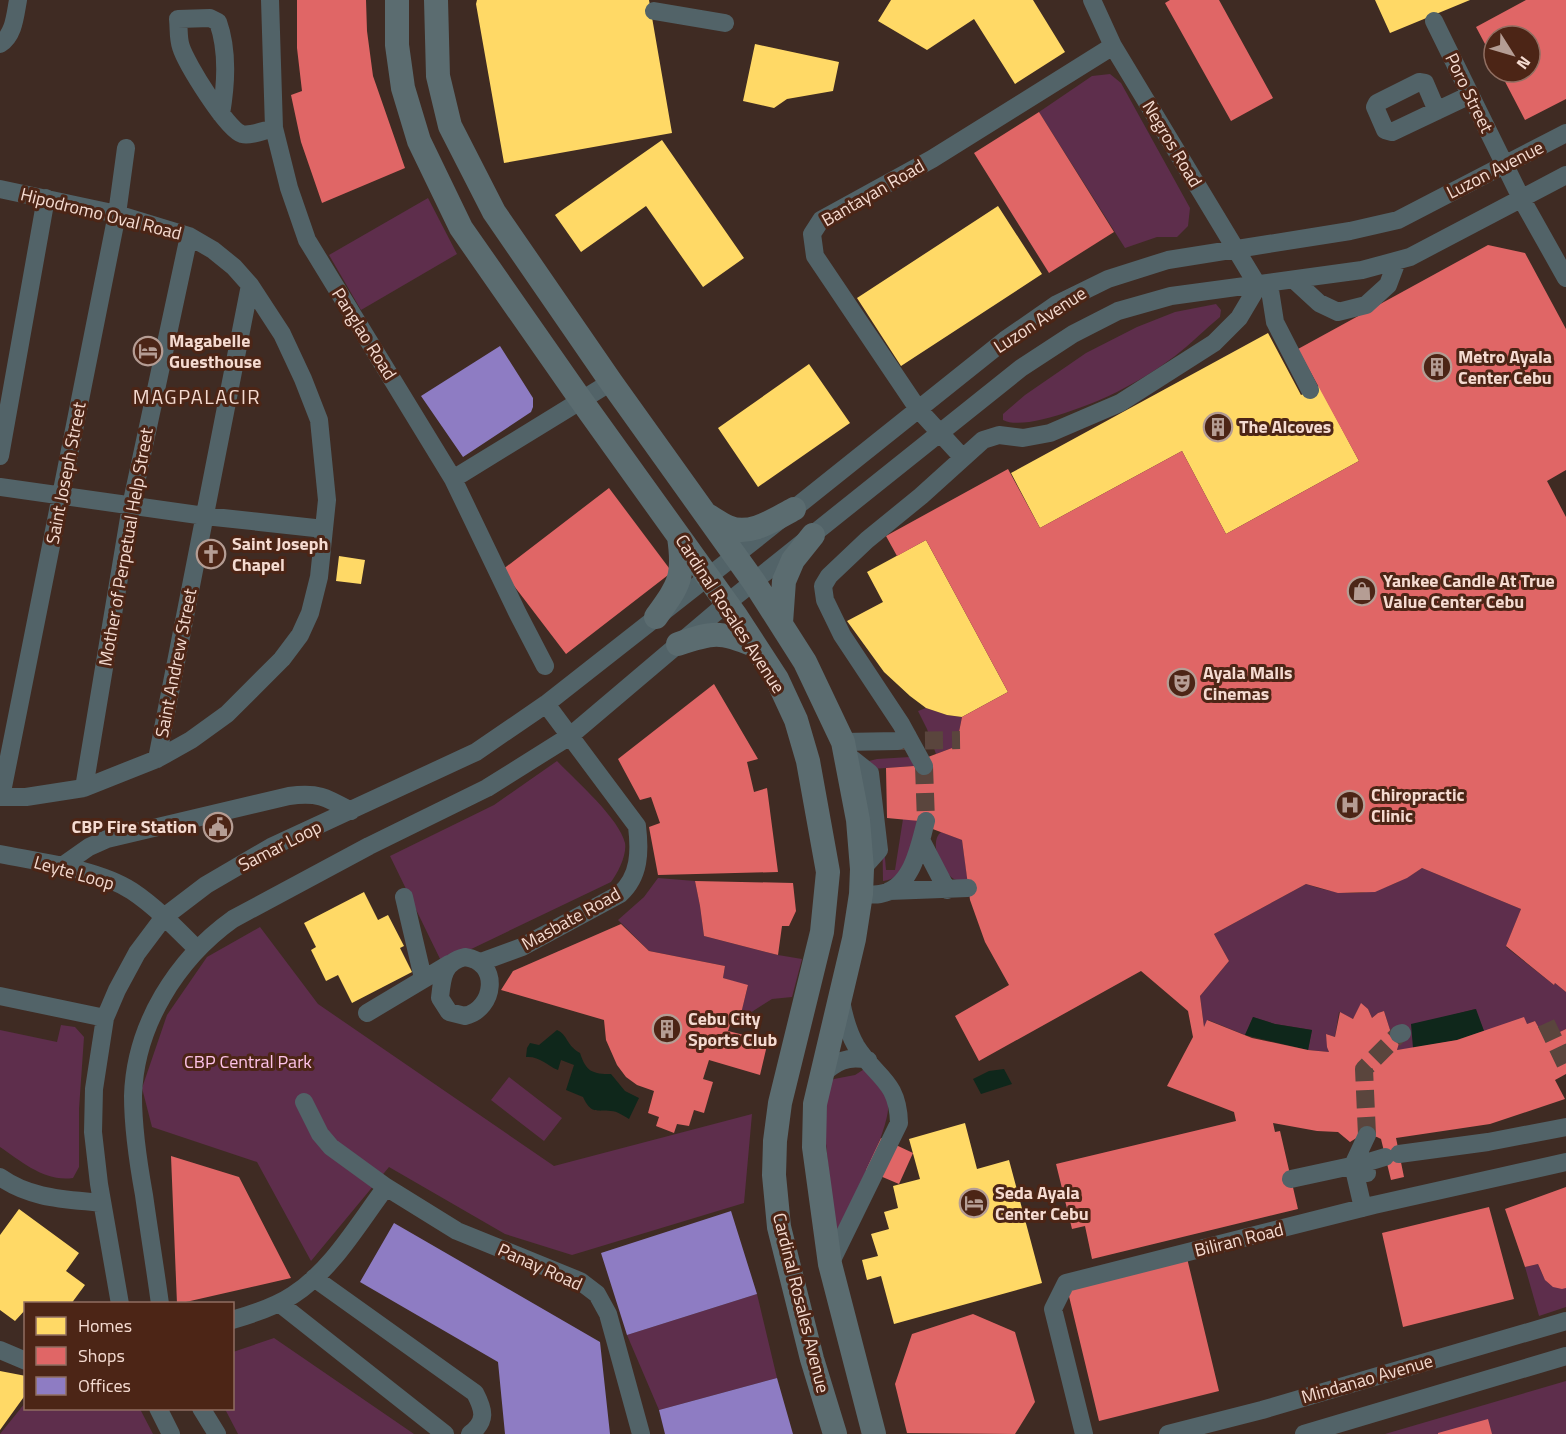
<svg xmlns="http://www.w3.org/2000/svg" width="1566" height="1434" viewBox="0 0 1566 1434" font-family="'Titillium Web',sans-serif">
<rect width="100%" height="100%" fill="#3f2b23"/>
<!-- green -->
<path fill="#5e2e4c" d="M 1110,74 L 1121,83 L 1190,208 L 1188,226 L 1177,237 L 1157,237 L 1125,248 L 1039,112 L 1092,76 Z
M 428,198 L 457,254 L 361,310 L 329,255 Z
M 1216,304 L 1221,310 L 1220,317 C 1205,329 1191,344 1175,356 C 1158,369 1136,382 1117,392 C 1095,403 1025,432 1003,420 L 1003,414 L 1025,395 L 1086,353 L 1137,327 L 1175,312 Z
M 926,708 L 947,715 L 962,717 L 959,732 L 960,745 L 936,754 L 927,729 L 918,711 Z
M 910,757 L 914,766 L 872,769 L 869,761 L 877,759 Z
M 557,761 C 576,781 619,818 625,843 C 627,855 618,873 611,882 L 442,963 L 390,856 L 494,805 Z
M 903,819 L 922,821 C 915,840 908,879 883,881 L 882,822 L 886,870 L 895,870 Z
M 941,832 L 962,840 L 968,883 C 963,882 958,881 954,879 C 942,871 928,843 941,832 Z
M 1422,868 L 1521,909 L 1506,947 L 1554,985 L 1555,983 L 1566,992 L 1566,1029 L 1545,1039 L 1535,1021 L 1527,1024 L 1484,1031 L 1475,1009 L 1445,1017 L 1413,1048 L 1397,1050 L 1400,1040 L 1391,1033 L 1384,1011 L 1378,1013 L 1372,1018 L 1368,1009 L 1361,1004 L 1353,1019 L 1339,1012 L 1335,1037 L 1326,1034 L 1329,1052 L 1308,1050 L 1312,1030 L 1275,1024 L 1253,1017 L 1245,1035 L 1208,1020 L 1204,1027 L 1200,996 L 1229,961 L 1214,934 L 1306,884 C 1351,900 1382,895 1422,868 Z
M 658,878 L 695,881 L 700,906 L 704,936 L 778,955 L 802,959 L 792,997 L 772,999 L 739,1020 L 748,986 L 723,978 L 725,966 L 649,951 L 618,920 L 644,897 Z
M 260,927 L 318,1004 L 554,1166 L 752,1114 L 744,1203 L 572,1255 L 505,1234 L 389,1167 L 311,1261 L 257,1162 L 152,1127 L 142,1088 L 167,1015 L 207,957 Z
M 61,1025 L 75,1027 L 84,1037 L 79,1109 L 79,1167 L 73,1178 C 45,1182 22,1162 0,1147 L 0,1030 L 57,1042 Z
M 866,1068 C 877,1078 886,1087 888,1102 C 892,1127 850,1205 838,1230 L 835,1231 L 825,1134 L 828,1083 L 834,1079 L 855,1075 Z
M 509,1077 L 562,1118 L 544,1141 L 491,1100 Z
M 1538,1264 C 1544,1279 1548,1289 1566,1288 L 1566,1307 L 1539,1316 L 1525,1267 Z
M 757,1294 L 777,1378 L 659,1410 L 627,1335 Z
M 274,1338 L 414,1434 L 238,1434 L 225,1409 L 232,1408 L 233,1352 Z
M 1566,1381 L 1566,1434 L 1385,1434 Z
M 25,1403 L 26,1408 L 140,1409 L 153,1434 L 0,1434 Z"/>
<!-- water -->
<path fill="#0f271b" d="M 1476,1009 L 1484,1031 L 1457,1040 L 1413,1048 L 1411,1024 Z
M 1253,1017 L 1275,1024 L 1312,1030 L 1308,1050 L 1245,1035 Z
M 557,1030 C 568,1035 566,1045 580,1053 C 586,1072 593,1074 611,1074 L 625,1091 L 639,1098 L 629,1119 C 624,1116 617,1111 611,1111 C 596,1110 591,1114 583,1097 L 566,1090 L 574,1065 L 561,1060 L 558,1070 C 546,1065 540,1056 526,1057 L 527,1048 L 530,1043 L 539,1045 Z
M 1004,1069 L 1012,1084 L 981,1094 L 973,1079 L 989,1071 Z"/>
<!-- homes -->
<path fill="#ffd966" d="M 477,0 L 649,0 L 672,133 L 504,163 L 476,4 Z
M 891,0 L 1033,0 L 1065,52 L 1015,84 L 974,19 L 927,50 L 878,21 Z
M 1375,0 L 1470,0 L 1390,33 Z
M 755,44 L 839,62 L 833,91 L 787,99 L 774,108 L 743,101 Z
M 662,140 L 744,258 L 703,287 L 646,206 L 581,252 L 555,215 Z
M 998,206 L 1042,274 L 901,366 L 857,298 Z
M 1268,333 L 1301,395 L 1319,386 L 1359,461 L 1226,534 L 1182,451 L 1040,528 L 1011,473 Z
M 809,364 L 850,423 L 758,487 L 718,428 Z
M 926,540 L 1008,692 L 962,717 L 947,715 L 926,708 L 910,696 L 884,672 L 847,621 L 883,602 L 867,572 Z
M 339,556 L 365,560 L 361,584 L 336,581 Z
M 364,892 L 378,920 L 388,915 L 404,946 L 400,948 L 412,972 L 352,1003 L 338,975 L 326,981 L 311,950 L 316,947 L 304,923 Z
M 965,1123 L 977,1169 L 1009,1160 L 1042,1283 L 894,1324 L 881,1276 L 867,1280 L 862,1260 L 878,1256 L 871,1234 L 889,1229 L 884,1212 L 898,1208 L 893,1186 L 920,1179 L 909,1139 Z
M 19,1209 L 79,1253 L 66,1271 L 85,1285 L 71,1304 L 26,1304 L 26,1309 L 15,1321 L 0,1310 L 0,1235 Z
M 0,1371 L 26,1376 L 26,1394 L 0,1430 Z"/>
<!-- shops -->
<path fill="#e06666" d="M 297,0 L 366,0 L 367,31 L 373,76 L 405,168 L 322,203 L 301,142 L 291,95 L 302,91 L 297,48 Z
M 1170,0 L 1219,0 L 1273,98 L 1231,121 L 1165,3 Z
M 1526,0 L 1566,0 L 1566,99 L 1525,120 L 1500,72 L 1530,72 L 1530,36 L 1494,36 L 1494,61 L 1476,27 Z
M 1039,112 L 1114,232 L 1049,273 L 974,153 Z
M 1488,245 L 1525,253 L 1566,329 L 1566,470 L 1547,481 L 1566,517 L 1566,992 L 1555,983 L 1554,985 L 1506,946 L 1521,909 L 1422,868 L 1407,878 L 1375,892 L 1338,893 L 1306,884 L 1214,934 L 1229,961 L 1200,996 L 1204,1027 L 1207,1020 L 1252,1038 L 1308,1050 L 1329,1052 L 1327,1047 L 1326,1034 L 1335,1037 L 1340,1012 L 1353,1019 L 1361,1003 L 1368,1009 L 1372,1018 L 1378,1013 L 1384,1011 L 1391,1033 L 1400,1040 L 1397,1050 L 1457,1040 L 1524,1017 L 1527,1024 L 1535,1021 L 1545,1039 L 1566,1029 L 1566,1074 L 1555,1080 L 1565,1099 L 1490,1124 L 1396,1138 L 1404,1177 L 1391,1180 L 1381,1139 L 1377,1137 L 1367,1135 L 1358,1137 L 1350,1142 L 1338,1132 L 1317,1131 L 1273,1123 L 1275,1132 L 1280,1131 L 1298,1209 L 1092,1259 L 1085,1226 L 1072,1229 L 1056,1164 L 1236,1121 L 1234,1112 L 1167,1086 L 1193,1037 L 1188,1011 L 1141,971 L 979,1061 L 955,1016 L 1009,985 L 985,942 L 970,900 L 962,840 L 930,828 L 930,822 L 887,818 L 886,768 L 928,765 L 928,757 L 960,745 L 959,732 L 962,717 L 1008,692 L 926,540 L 897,556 L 886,536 L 1008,469 L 1040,528 L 1182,451 L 1226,534 L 1359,461 L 1298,349 Z
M 609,488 L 672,572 L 566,654 L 502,570 Z
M 714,684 L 758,759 L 747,762 L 754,792 L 767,788 L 778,872 L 658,875 L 649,827 L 660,823 L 651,797 L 640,800 L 618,759 Z
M 695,881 L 793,883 L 796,911 L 789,926 L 782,926 L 778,955 L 704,936 L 700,906 Z
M 621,924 L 649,951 L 725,966 L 723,978 L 748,985 L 738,1026 L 730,1025 L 728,1031 L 768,1041 L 760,1075 L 709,1060 L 703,1079 L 713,1082 L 704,1113 L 694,1110 L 689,1126 L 677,1124 L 674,1133 L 656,1126 L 659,1117 L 648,1113 L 654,1091 L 637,1085 L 626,1077 L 617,1065 L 606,1040 L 604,1020 L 501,990 L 513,971 Z
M 881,1138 L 913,1153 L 899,1184 L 866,1170 Z
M 171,1156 L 239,1177 L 291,1278 L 177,1304 Z
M 1566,1187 L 1566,1288 L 1562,1289 L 1553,1287 L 1545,1280 L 1538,1264 L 1525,1267 L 1505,1209 Z
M 1489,1207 L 1514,1299 L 1403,1327 L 1382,1233 Z
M 1187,1258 L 1219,1391 L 1099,1421 L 1067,1288 Z
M 973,1314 L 1015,1332 L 1035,1402 L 1015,1434 L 907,1433 L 895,1384 L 912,1334 Z
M 1488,1419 L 1492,1434 L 1438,1434 L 1438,1433 Z"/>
<!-- offices -->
<path fill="#8e7cc3" d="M 500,346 L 533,398 L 533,407 L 531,412 L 463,457 L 421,396 Z
M 731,1211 L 757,1294 L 627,1335 L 601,1253 Z
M 394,1223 L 600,1342 L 610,1434 L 505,1434 L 498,1362 L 360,1282 Z
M 777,1378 L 793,1434 L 665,1434 L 659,1410 Z"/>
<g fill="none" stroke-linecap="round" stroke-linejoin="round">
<!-- minor-tunnel -->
<path stroke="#5a453d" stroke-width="18" stroke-dasharray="18 9" stroke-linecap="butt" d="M 898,741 L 960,740
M 924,766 L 926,821
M 1546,1023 L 1566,1065
M 1367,1135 L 1364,1069 L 1399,1034"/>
<!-- minor -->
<path stroke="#526368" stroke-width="18" d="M 270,0 L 274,128 L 289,188 L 307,240 L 453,479 L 518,614 L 545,666
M 1092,0 L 1113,46 L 1258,286
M 654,11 L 725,23
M 1434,21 L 1521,198 L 1566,278
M 0,44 C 14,35 15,16 18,0
M 1437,111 L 1425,83 L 1419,82 L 1377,103 L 1375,107 L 1385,130 L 1392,132 L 1470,95
M 221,114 C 226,85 228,50 218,22 L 210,18 L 178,19 C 179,28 178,39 181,47 C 186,63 227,130 242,134 C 251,136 265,130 274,128
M 0,189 L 117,214 L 189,236 L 213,250 L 234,267 L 250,285 L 282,334 L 303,379 L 319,420 L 327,500 L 319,577 L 310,613 L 300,635 L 282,659 L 227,714 L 191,740 L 157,759 L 84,788 L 26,797 L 0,797
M 1294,280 L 1319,303 L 1338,312 L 1366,305 L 1388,285 L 1397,261
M 1269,284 L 1275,322 L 1310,390
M 0,456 L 46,198
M 963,458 L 918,409 L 815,256 L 812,234 L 821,220 L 932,159 L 1113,46
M 453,479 L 611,382
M 0,487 L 205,516 L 324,529
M 843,742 L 898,741
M 846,754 L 870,773 L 879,850 L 862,869
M 157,759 L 250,285
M 924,766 L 901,724 L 842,635 L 825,600 L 823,586 L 829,576 L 867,540 L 921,496 L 983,440 L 999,435 L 1023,438 L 1050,433 L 1120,403 L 1214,343 L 1239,318 L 1258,286
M 84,788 L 131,506 L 189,236
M 1,797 L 117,214 L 126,148
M 921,840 L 947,890
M 0,854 C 40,862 98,869 132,891 C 156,907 177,929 197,949
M 62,866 L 89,847 L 107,839 L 289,796 C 318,792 326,797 351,811
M 889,891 L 968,888
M 861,894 C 867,894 874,895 880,894 C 912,889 919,847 926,821
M 404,897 L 423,978
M 465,957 C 501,962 495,1009 465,1016 L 449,1012 L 440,998 C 442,978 443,962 465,957 Z
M 481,962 L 522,947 L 620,894 C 640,876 640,851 637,826 L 546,704
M 0,996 L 105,1018
M 367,1013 L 449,964
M 1399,1034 L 1402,1033
M 821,1075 C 836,1062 847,1055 868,1060
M 304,1102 L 320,1134 L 331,1147 L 386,1187 L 457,1231 L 580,1281 L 597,1294 L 608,1314 L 641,1434
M 1399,1154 L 1488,1142 L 1566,1127
M 1367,1173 L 1365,1163 L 1385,1157
M 0,1177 C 31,1199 66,1199 102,1203
M 1291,1179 L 1365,1163
M 1363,1208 L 1353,1165 L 1367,1135
M 830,1264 L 899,1123 C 898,1080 876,1078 856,1046 C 848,1032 844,1017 841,1001
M 314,1278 L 475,1393 C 484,1410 487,1421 470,1434
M 279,1303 L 445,1434
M 120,1304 L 99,1184 L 93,1132 L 94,1089 L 105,1018 L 117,990 L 137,953 L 164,917 L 206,885 L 271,847 L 476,752 L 546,704 L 746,547 L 1005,340 L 1057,304 L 1108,279 L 1168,260 L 1350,231 L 1398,220 L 1566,133
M 160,1304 C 155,1267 149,1231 144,1195 C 138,1162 133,1129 133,1096 C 135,1025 177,959 233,919 L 369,846 L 487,788 L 570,736 L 727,603 L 1021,368 L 1073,334 L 1118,311 L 1171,296 L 1362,270 L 1410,257 L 1566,175
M 232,1320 C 253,1314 275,1307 293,1295 C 332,1270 358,1224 386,1187
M 0,1350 L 26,1361
M 158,1408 L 171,1434
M 201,1408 L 217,1434
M 1084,1434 L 1053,1309 L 1066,1283 L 1374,1205 L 1566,1162
M 1168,1434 L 1262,1410 L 1566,1321
M 1304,1434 L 1566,1356"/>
<!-- major -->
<path stroke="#5b6c70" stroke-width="24" d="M 397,0 L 397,45 L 403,88 L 419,141 L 461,228 L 581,400 L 736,616 L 777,679 L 796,720 L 808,761 L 828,872 L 822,932 L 780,1103 L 775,1141 L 774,1175 L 779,1227 L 812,1359 L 835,1434
M 436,0 L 438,76 L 450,126 L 494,212 L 611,382 L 754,582 L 805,662 L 843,742 L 858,820 L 862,869 L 861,894 L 854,939 L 815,1104 L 814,1147 L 830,1264 L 874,1434
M 707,515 C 714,519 721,524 728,527 C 750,537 775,519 794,509
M 656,617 C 679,585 685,577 679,537
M 781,623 L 784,581 L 793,560 L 813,535
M 678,644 C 713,632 720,631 754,645"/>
</g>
<!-- icons -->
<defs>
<g id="hotel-ring" transform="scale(1.5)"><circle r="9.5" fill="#4c2516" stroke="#b59d94" stroke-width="1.5"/><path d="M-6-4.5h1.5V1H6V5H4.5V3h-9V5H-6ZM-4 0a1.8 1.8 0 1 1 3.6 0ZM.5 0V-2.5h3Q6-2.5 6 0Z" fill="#b59d94"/></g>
<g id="building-ring" transform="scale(1.5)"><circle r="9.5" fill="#4c2516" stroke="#b59d94" stroke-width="1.5"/><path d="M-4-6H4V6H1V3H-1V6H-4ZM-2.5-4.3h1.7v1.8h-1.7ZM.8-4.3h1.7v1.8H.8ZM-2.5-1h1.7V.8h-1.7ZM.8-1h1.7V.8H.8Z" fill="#b59d94"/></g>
<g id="church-ring" transform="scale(1.5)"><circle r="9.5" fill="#4c2516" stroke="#b59d94" stroke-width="1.5"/><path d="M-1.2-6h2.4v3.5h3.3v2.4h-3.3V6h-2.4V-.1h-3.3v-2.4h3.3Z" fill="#b59d94"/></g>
<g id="shop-ring" transform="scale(1.5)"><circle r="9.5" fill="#4c2516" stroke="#b59d94" stroke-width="1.5"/><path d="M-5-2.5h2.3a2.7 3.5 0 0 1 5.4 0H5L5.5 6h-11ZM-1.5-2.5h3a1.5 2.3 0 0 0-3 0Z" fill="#b59d94"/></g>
<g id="theatre-ring" transform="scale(1.5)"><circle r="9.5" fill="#4c2516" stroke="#b59d94" stroke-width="1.5"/><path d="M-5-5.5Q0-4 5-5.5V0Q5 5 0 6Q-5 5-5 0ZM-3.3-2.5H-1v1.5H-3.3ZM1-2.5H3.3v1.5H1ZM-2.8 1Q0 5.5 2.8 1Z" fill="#b59d94"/></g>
<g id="hospital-ring" transform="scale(1.5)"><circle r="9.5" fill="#4c2516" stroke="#b59d94" stroke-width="1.5"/><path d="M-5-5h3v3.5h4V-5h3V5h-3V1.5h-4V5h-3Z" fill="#b59d94"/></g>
<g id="civic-ring" transform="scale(1.5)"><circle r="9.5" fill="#4c2516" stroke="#b59d94" stroke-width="1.5"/><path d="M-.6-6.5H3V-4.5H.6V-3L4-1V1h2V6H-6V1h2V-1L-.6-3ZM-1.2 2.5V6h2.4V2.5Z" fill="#b59d94"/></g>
</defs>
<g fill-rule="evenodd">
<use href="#hotel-ring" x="148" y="351"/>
<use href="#building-ring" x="1437" y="367"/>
<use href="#building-ring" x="1218" y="427"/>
<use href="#church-ring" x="211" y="554"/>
<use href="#shop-ring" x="1362" y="591"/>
<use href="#theatre-ring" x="1182" y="683"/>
<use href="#hospital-ring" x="1350" y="805"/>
<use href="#civic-ring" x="218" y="827"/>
<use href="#building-ring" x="667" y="1029"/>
<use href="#hotel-ring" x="974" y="1203"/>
</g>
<g text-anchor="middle" stroke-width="6" stroke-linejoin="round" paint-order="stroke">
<!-- street labels -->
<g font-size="18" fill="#f5dbd1" stroke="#4c2516">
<text transform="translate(1469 93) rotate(64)" y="6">Poro Street</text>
<text transform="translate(1172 144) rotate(59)" y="6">Negros Road</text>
<text transform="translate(1495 170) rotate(-27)" y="6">Luzon Avenue</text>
<text transform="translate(873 193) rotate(-30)" y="6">Bantayan Road</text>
<text transform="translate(101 214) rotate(14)" y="6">Hipodromo Oval Road</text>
<text transform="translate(1040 320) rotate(-33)" y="6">Luzon Avenue</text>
<text transform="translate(364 334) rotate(58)" y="6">Panglao Road</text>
<text transform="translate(66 473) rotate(-79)" y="6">Saint Joseph Street</text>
<text transform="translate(126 547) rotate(-80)" y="6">Mother of Perpetual Help Street</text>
<text transform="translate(730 614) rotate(57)" y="6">Cardinal Rosales Avenue</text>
<text transform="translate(176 663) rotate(-79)" y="6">Saint Andrew Street</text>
<text transform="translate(280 846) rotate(-27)" y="6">Samar Loop</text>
<text transform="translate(74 873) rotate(16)" y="6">Leyte Loop</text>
<text transform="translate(571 919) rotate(-29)" y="6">Masbate Road</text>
<text transform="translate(1239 1240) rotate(-14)" y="6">Biliran Road</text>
<text transform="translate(540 1267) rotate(24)" y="6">Panay Road</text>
<text transform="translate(801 1303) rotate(76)" y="6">Cardinal Rosales Avenue</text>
<text transform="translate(1367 1379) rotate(-16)" y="6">Mindanao Avenue</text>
</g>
<!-- poi labels -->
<g font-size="18" font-weight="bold" fill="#f5dbd1" stroke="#4c2516" text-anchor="start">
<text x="169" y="347">Magabelle<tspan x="169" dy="21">Guesthouse</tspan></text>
<text x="1458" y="363">Metro Ayala<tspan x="1458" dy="21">Center Cebu</tspan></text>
<text x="1239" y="433">The Alcoves</text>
<text x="232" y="550">Saint Joseph<tspan x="232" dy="21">Chapel</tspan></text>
<text x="1383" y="587">Yankee Candle At True<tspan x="1383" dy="21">Value Center Cebu</tspan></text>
<text x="1203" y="679">Ayala Malls<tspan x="1203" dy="21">Cinemas</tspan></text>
<text x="1371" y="801">Chiropractic<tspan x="1371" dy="21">Clinic</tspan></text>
<text x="197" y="833" text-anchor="end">CBP Fire Station</text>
<text x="688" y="1025">Cebu City<tspan x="688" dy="21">Sports Club</tspan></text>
<text x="995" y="1199">Seda Ayala<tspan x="995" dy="21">Center Cebu</tspan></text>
</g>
<!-- park labels -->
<g font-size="18" fill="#fec3e8" stroke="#4c2516">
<text x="248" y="1068">CBP Central Park</text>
</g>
<!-- neighbourhood labels -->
<g font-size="20" letter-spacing="1.5" fill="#f5dbd1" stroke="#4c2516">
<text x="197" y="404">MAGPALACIR</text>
</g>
</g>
<!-- legend -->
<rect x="24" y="1302" width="210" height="108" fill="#4c2516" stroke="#906e61" stroke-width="1.5"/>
<rect x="36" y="1317" width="30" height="18" fill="#ffd966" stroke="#906e61" stroke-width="1.5"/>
<text x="78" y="1332" font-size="18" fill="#f5dbd1">Homes</text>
<rect x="36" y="1347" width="30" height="18" fill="#e06666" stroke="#906e61" stroke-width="1.5"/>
<text x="78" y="1362" font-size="18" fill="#f5dbd1">Shops</text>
<rect x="36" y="1377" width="30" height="18" fill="#8e7cc3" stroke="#906e61" stroke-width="1.5"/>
<text x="78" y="1392" font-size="18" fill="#f5dbd1">Offices</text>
<!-- north arrow -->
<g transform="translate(1512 54) rotate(127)"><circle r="28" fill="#4c2516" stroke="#906e61" stroke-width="1.5"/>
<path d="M0-4.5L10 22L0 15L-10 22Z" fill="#b59d94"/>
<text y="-9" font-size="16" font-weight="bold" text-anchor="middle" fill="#f5dbd1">N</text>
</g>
</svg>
